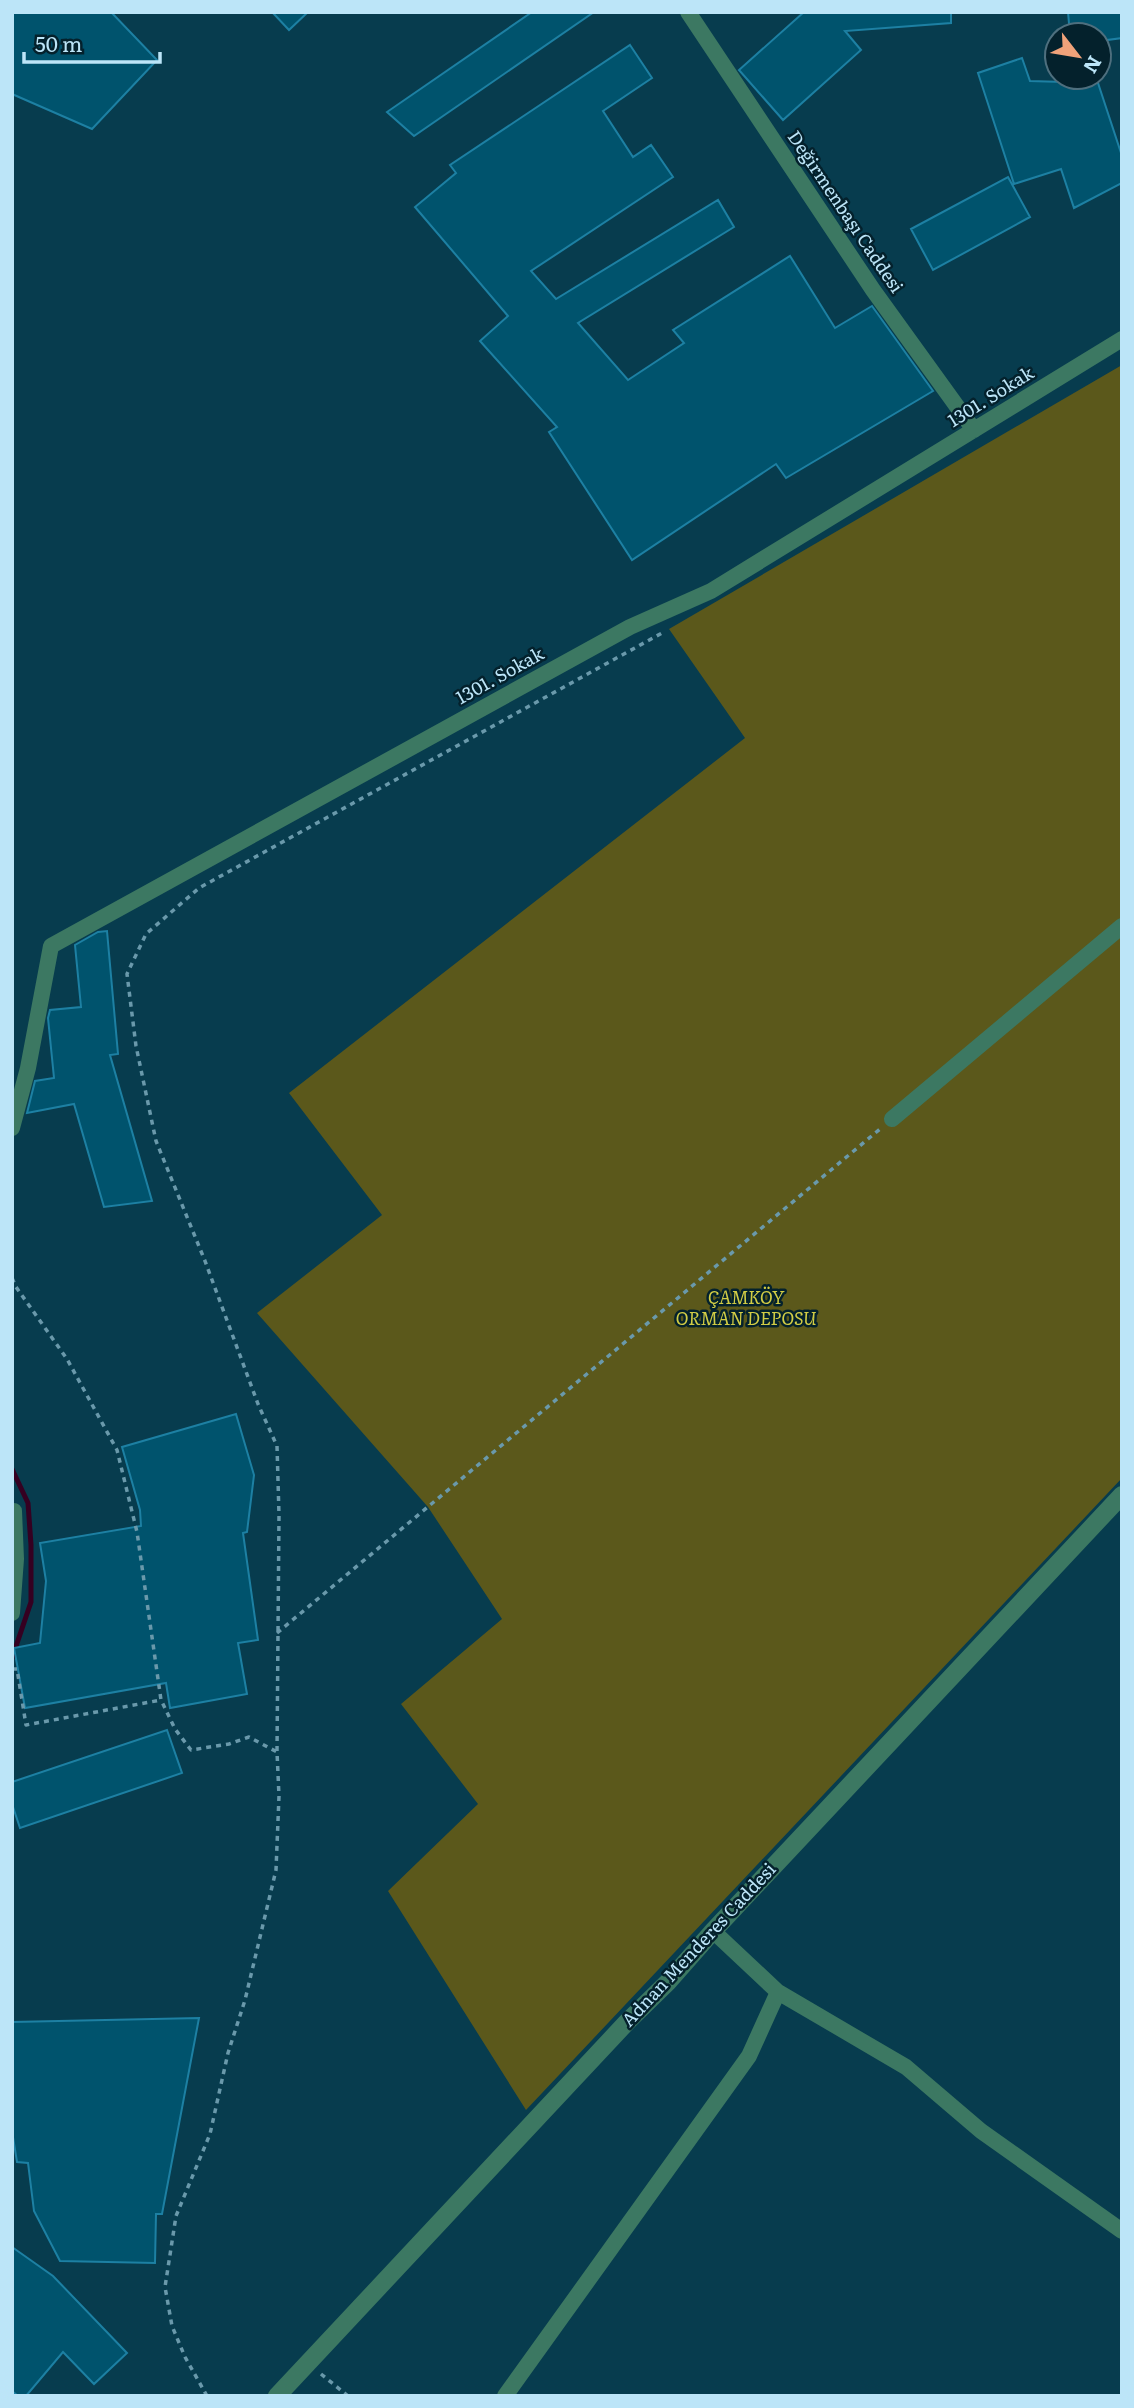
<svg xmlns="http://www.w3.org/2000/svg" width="1134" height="2408" viewBox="0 0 1134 2408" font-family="Literata,serif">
<rect width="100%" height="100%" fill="#073c4e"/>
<!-- green -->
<path fill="#5b581b" d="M 1122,365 L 1122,1478 L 526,2110 L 388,1891 L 478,1804 L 401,1704 L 502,1619 L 428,1507 L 257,1313 L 382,1215 L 289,1093 L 745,738 L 669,629 Z"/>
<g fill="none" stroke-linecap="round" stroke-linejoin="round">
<!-- stream -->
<path stroke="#350021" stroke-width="5" d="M 12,1469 L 28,1503 L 31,1545 L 31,1602 L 12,1658"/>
</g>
<!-- building -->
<path fill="#00536d" stroke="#1d80a3" stroke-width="2" d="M 12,12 L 111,12 L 157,60 L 92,129 L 12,94 Z
M 272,12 L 308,12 L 289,30 Z
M 532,12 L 594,12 L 414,136 L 387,112 Z
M 804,12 L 951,12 L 951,23 L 845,31 L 861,50 L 783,120 L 739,70 Z
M 1068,12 L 1122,12 L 1122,38 L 1099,41 L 1099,35 L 1070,35 Z
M 630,45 L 652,78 L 603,111 L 633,157 L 651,145 L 673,177 L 531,271 L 556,299 L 718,200 L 734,227 L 578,323 L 628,380 L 684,343 L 673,330 L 790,256 L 835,328 L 872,306 L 933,391 L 786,478 L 776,464 L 632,560 L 549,432 L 557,427 L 480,341 L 508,316 L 415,207 L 456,173 L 450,165 Z
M 1022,58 L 1030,81 L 1098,83 L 1122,156 L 1122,183 L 1074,208 L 1061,169 L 1014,184 L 978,73 Z
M 1008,177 L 1030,217 L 933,270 L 911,229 Z
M 107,931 L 118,1054 L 110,1055 L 152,1201 L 104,1207 L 74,1104 L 27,1113 L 35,1081 L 54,1078 L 48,1018 L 50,1010 L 81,1007 L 75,945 L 98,932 Z
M 236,1414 L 254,1475 L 247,1532 L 243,1533 L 258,1640 L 238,1643 L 247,1694 L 170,1708 L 166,1683 L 25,1708 L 14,1648 L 40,1643 L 46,1581 L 40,1543 L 141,1526 L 140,1510 L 122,1447 Z
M 167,1730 L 182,1773 L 20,1828 L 12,1804 L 12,1782 Z
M 199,2018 L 162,2214 L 156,2214 L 155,2263 L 60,2261 L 34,2211 L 28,2163 L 17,2162 L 12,2131 L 12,2022 Z
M 12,2247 L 53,2276 L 127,2353 L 94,2384 L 63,2352 L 26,2396 L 18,2396 L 12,2391 Z"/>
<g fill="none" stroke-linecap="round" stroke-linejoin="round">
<!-- path -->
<path stroke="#6a99ab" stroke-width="3.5" stroke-dasharray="5 5" stroke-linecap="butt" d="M 12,1278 L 16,1287 L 67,1359 L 117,1450 L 137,1532 L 161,1700 L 175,1729 L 191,1750 L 229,1744 L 249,1737 L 277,1752
M 277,1633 L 880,1129
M 12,1669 L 17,1669 L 26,1725 L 161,1700
M 321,2374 L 348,2396
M 207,2396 L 185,2357 L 172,2326 L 165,2287 L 176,2216 L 210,2134 L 228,2053 L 245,2000 L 276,1870 L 279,1796 L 277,1752 L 279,1515 L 277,1446 L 258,1404 L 205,1261 L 156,1141 L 136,1046 L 127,974 L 146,934 L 199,888 L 662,633"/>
<!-- minor -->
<path stroke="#3c7862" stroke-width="16" d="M 688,12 L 873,290 L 974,430
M 892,1119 L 1122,926
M 12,1128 L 28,1068 L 51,946 L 630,627 L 711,591 L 1122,339
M 12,1613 L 16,1559 L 14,1511
M 778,1992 L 906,2067 L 981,2131 L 1122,2231
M 505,2396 L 749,2056 L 778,1992 L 713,1931"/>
<!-- tertiary -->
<path stroke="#3c7862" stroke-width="18" d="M 277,2396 L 627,2022 L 668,1982 L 713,1931 L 1122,1495"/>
</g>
<g text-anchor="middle" stroke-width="5" stroke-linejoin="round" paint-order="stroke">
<!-- street labels -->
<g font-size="18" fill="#bce5f8" stroke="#04212c">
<text transform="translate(845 212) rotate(56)" y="6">Değirmenbaşı Caddesi</text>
<text transform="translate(991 397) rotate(-32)" y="6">1301. Sokak</text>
<text transform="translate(500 676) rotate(-29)" y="6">1301. Sokak</text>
<text transform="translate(699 1945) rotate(-47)" y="6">Adnan Menderes Caddesi</text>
</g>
<!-- park labels -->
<g font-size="18" font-style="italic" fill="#d2cd45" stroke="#04212c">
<text x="746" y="1304">ÇAMKÖY<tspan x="746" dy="21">ORMAN DEPOSU</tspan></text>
</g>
</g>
<!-- border -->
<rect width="1134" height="2408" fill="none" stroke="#bce5f8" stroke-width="28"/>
<!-- north arrow -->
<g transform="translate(1078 56) rotate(121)"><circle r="33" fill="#04212c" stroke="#4e6f7e" stroke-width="2"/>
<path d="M0-5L12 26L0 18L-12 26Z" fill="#f0a27a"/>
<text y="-10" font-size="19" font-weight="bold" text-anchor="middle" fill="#bce5f8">N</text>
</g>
<!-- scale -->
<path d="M24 52v10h136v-10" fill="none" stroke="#bce5f8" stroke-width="3.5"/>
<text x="35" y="52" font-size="21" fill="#bce5f8" stroke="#04212c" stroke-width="5" paint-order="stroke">50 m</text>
</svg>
